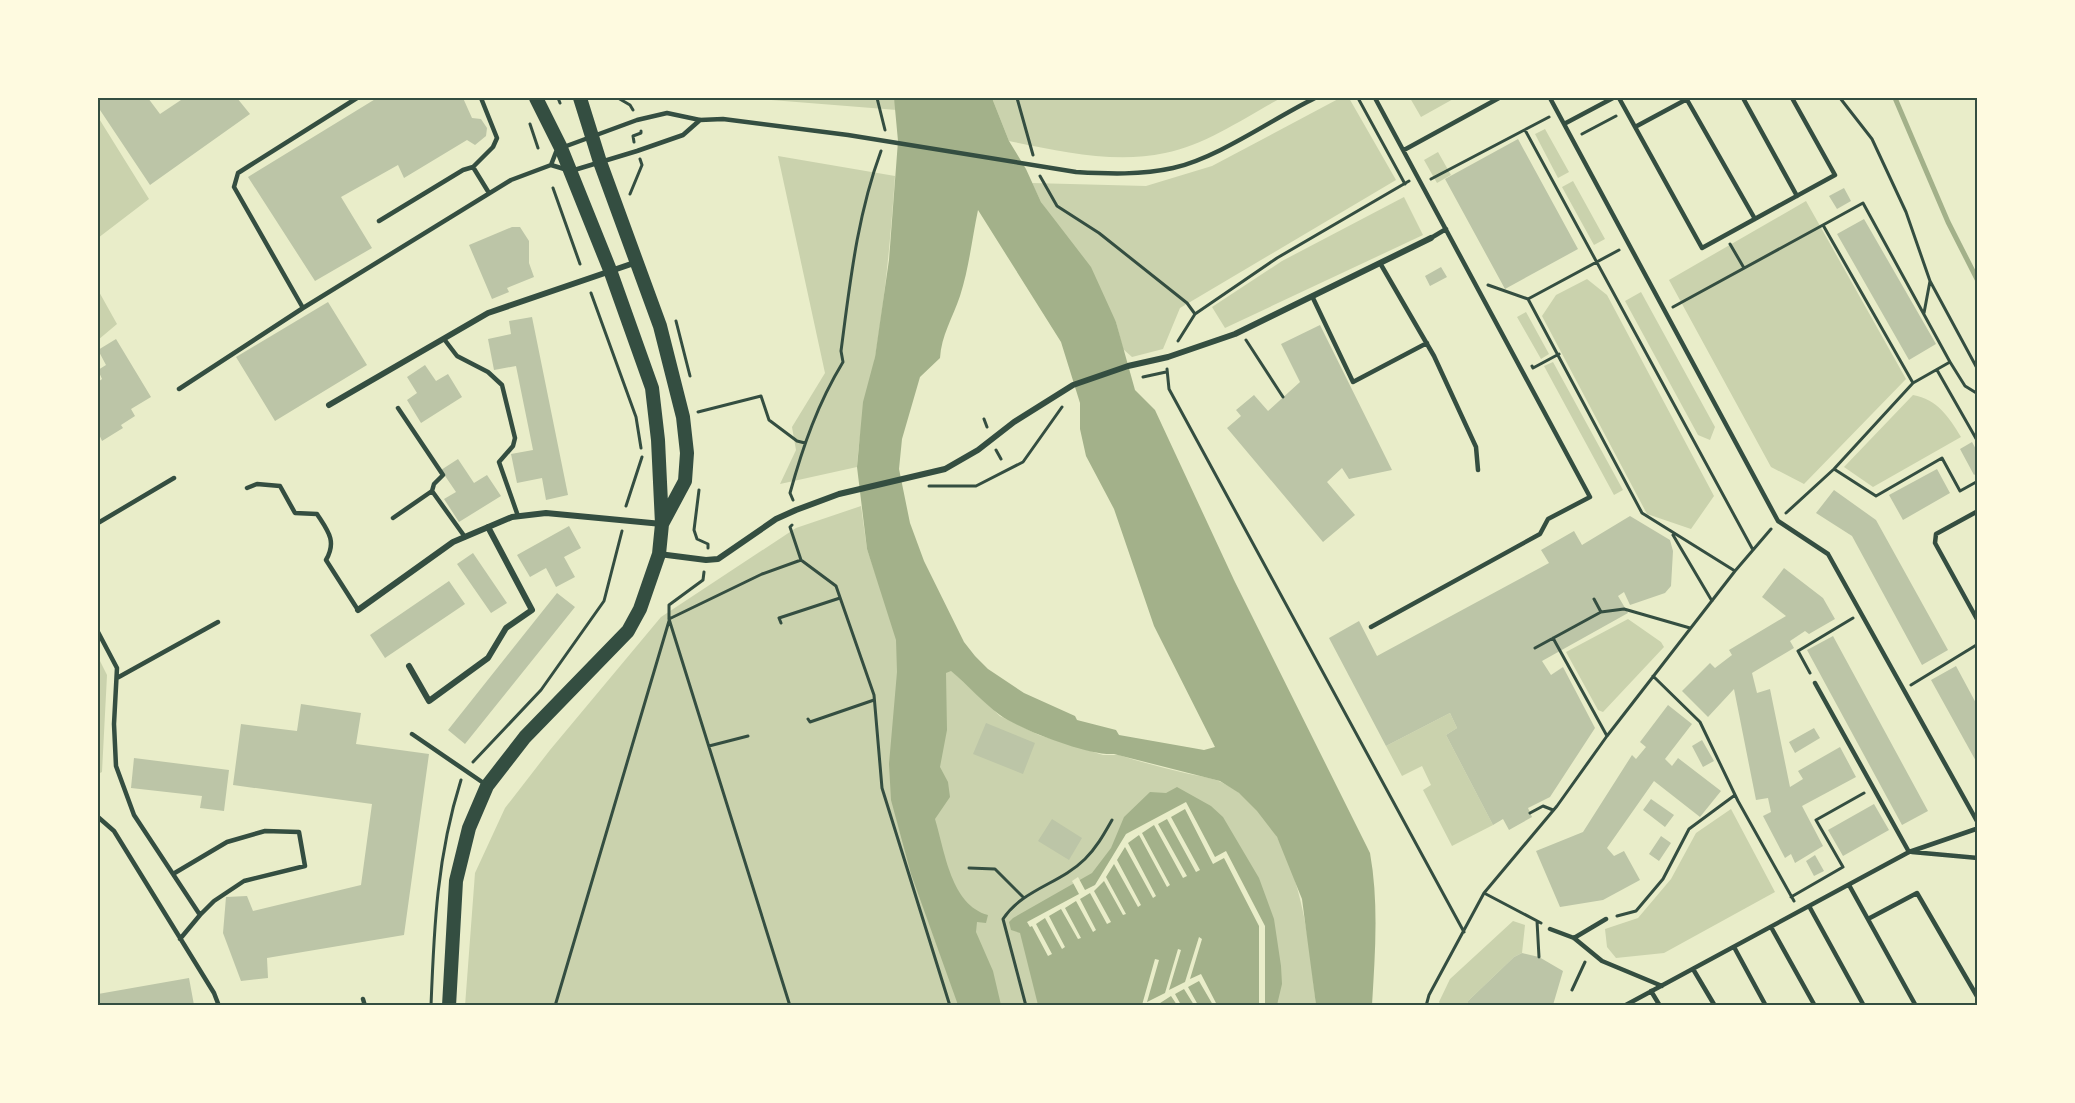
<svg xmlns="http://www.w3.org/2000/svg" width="2075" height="1103" viewBox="0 0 2075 1103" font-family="Manrope,sans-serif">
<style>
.green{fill:#cad2ad}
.water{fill:#a3b18a;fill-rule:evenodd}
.pier{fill:#e9edc9}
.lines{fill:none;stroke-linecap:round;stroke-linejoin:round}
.stream{stroke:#a3b18a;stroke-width:5}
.building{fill:#bcc5a7}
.path{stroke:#344e41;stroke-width:3}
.service{stroke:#344e41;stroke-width:4.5}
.minor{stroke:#344e41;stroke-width:6}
.primary{stroke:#344e41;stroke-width:14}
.neatline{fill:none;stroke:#344e41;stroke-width:2}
</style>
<rect width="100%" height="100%" fill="#e9edc9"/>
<path class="green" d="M748,98H894L897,110Z
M992,98H1281C1245,117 1206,145 1165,153C1113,164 1060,151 1009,141Z
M1340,98H1349L1396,180L1180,308L1163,349L1132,357L1123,349L1116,322L1064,235L1041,202L1032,183L1146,186L1212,166Z
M1410,98H1455L1421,117Z
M98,117L149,199L98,238Z
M1545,129L1569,172L1558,178L1535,134Z
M1438,152L1451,175L1437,183L1424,160Z
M778,156L895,176C891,233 886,289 877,345C871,386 859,426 857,467L780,484L796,450L792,427L825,373Z
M1573,181L1605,239L1594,245L1562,187Z
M1404,197L1423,235L1225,328L1212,307L1282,261Z
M1806,201L1906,379L1804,484L1771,467L1669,280Z
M1587,279L1607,295L1714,496L1691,529L1647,514L1542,316L1556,295Z
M98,290L117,324L98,340V289Z
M1641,292L1715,427L1710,440L1698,435L1625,301Z
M1526,312L1549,354L1541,359L1517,317Z
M1553,362L1623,490L1614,495L1544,366Z
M1913,395C1937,399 1949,417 1961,437L1873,487L1844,467Z
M861,506L867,549L889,613L1000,716L1039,735L1103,755H1119C1141,762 1163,768 1185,773C1197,776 1210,777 1221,782C1299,819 1308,931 1316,1005L465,1006L475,873L505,808L550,750L661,617L796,528Z
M1628,619L1661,642L1664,647L1603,712L1598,710L1566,652Z
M98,657L107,675L102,772L98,774Z
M1450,713L1457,728L1446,735L1493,825L1452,846L1423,790L1431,785L1422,766L1402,776L1386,746Z
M1731,809L1775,892L1664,953L1616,958L1607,947L1605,929L1638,918L1671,879L1696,833Z
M1513,921L1525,925L1522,953L1514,957L1468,1001V1005H1441L1439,1002L1450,979Z"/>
<path class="water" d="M894,98H992L1009,141L1026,169L1041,202L1091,267L1116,322L1135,390L1155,410L1234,580L1370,853C1379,903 1375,955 1372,1005H1316L1302,899L1277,837L1257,811L1239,793L1220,781L1114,754C1089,756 1021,730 1000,715C982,702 968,685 951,671L946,673L947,730L940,767L948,782L950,797L935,819C945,852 951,905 988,915L986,923L977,922L976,932L993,971L1001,1005H958L911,874L891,800L889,764L897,672L896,640L867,549L857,467L863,402L875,357L889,260L898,141ZM978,210L1061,342L1080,403V429L1086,456L1114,509L1154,626L1215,747L1204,750L1119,735L1116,730L1077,720L1075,716L1024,693L988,669L975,656L964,642L924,561L910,523L899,469L902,439L920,377L940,358C941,336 953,317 960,296C969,268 972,239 978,210Z
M1177,787L1211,806L1223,817L1259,878L1274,919L1281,966L1282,984L1277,1005H1038L1020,933L1011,930L1009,922L1013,918L1092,873L1111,848L1124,817L1150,792L1166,793Z"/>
<path class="pier" d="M1186,802L1215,857L1226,851L1265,926V1005H1259V926L1224,858L1213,864L1185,809L1171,817L1200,870L1196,872L1167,819L1158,824L1187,876L1183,878L1154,825L1142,833L1170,885L1167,887L1139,835L1128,843L1156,896L1153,898L1125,847L1117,860L1141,905L1138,907L1114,864L1106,877L1126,914L1123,915L1104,881L1094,891L1111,922L1107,924L1090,893L1080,899L1096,930L1093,932L1076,901L1065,908L1081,938L1078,939L1061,909L1049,916L1065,947L1062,949L1045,918L1036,924L1052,954L1048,956L1032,926L1030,927L1027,922L1079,894L1072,881L1078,877L1085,890L1095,885L1126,834Z
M1199,937L1202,939L1190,979L1201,974L1217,1005H1213L1199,981L1188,987L1198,1005H1194L1184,989L1175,994L1181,1005H1177L1171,996L1157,1005H1142L1155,959L1159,960L1147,1002L1165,993L1178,949L1181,950L1169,990L1185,982Z"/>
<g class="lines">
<path class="stream" d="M1895,98L1948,222L1978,281"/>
</g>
<path class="building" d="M98,98H148L160,114L184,98H237L250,114L150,185L98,107Z
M377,98H463L472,118L481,119L487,128L486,136L475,145L467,140L404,178L398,165L341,197L372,248L315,281L248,177Z
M1518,139L1578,249L1505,289L1445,179Z
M1844,188L1851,201L1837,209L1829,196Z
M1864,219L1936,344L1909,360L1837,234Z
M512,227H520L529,241V263L534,277L507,288L509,292L492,299L469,245Z
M1441,267L1447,277L1430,286L1425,276Z
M328,302L367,365L275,421L236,357Z
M532,317L568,495L546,500L542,478L517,483L511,454L533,450L516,366L494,370L488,339L511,334L509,321Z
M1320,325L1392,470L1349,479L1342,468L1327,482L1355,515L1323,542L1227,428L1241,416L1236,410L1254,395L1268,411L1300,382L1281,344Z
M116,339L151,397L131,409L135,416L121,425L123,428L102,441L98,432V382L102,379L98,370L106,365L98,350Z
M425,365L436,381L448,374L462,397L421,423L407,400L417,393L407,377Z
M1972,442L1977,451V473L1974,475L1960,449Z
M458,459L474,483L487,475L501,496L459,522L444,499L456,492L441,470Z
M1937,469L1950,493L1903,520L1889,495Z
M1834,490L1876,520L1948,650L1922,665L1852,536L1816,513Z
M1630,516L1670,540L1673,551L1671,586L1665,593L1630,605L1624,592L1618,596L1628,613L1542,661L1551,675L1563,667L1595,728L1550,797L1528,808L1532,817L1509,830L1503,819L1493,825L1446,735L1457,728L1450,713L1386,746L1329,638L1359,621L1377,656L1549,563L1541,550L1574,531L1582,545Z
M569,526L581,548L564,557L575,577L556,587L546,568L530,577L517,555Z
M473,553L507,603L491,613L457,564Z
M1784,568L1823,598L1835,619L1809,634L1805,631L1790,641L1794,648L1752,673L1757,693L1770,689L1790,787L1803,779L1798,771L1840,747L1856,777L1802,806L1823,846L1795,863L1791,854L1785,858L1763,816L1771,812L1768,798L1756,800L1734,689L1708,717L1682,691L1710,663L1715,668L1732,655L1729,650L1786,616L1762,597Z
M449,581L465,604L385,658L370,635Z
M557,593L575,607L465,744L448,730Z
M1833,636L1928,811L1902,825L1807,650Z
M1956,666L1977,705V763L1931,680Z
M301,704L361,713L356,744L429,754L404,935L267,958L268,978L241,981L223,933L226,897L247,896L253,911L361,885L372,804L233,785L241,724L297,731Z
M1668,705L1692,724L1665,759L1672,766L1678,758L1721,791L1700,817L1654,781L1607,848L1614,856L1624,851L1640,880L1603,900L1560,907L1536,851L1583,832L1632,755L1636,759L1646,747L1640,742Z
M986,723L1035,743L1023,774L973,754Z
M1814,728L1820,738L1795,753L1789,742Z
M1702,740L1714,761L1703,767L1692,746Z
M134,758L229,770L224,811L200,808L202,796L131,788Z
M1651,799L1674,815L1665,827L1643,810Z
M1874,804L1889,830L1843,856L1828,830Z
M1052,819L1082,838L1069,860L1038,841Z
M1661,836L1671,843L1659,861L1649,854Z
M1815,855L1824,871L1814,876L1806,861Z
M1522,953L1539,957L1563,971L1553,1005H1468V1001L1514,957Z
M189,978L194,1005H98V994Z"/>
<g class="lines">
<path class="path" d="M558,98L560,103
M618,98L630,105L633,110
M877,98L885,130
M1017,98L1033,155
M1358,98L1405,184
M1840,98L1872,139L1906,212L1930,281L1924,313
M530,124L538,148
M1525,130L1753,550
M1582,134L1616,116
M634,142L633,136L641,133V131
M1040,176L1057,206L1099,233L1187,303L1195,314
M1431,179L1549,117
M553,188L580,264
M630,194L642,165L640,159
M1730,244L1744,268
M1930,281L1978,370
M1488,285L1528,299L1642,513L1735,571
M591,293L636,417L641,448
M1528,299L1619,250
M1673,307L1823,225L1913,383
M676,321L690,376
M1246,340L1283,397
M1178,341L1195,314L1277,258L1409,181
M1950,362L1965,386L1978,394
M1532,366L1533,368L1559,354
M1167,369L1169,389L1464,932
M1937,370L1978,442
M1143,377L1166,372
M698,412L761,396L769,420L797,441L805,443
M984,419L987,427
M996,450L1001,459
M1834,469L1876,496L1942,458L1960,491L1978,481
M929,486H976L1023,462L1062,407
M699,490L694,530L697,539L708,544V548
M793,500L790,493C803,446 818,403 843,362L841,351C850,283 857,216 881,151
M626,506L642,457
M1786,513L1834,469L1913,383L1950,362L1863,203L1823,225
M792,525L790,527L801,560L836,586L874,695L882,788L950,1006
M1673,535L1712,601
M704,572L703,580L669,605V619L790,1006
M1594,599L1601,612
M669,619L762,574L801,560
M781,623L779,618L840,598
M1553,638L1607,736
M1535,648L1601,612L1624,609L1690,628
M1810,673L1798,651L1853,618
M1653,676L1700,722L1738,801L1794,901
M1911,685L1978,644
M808,719L810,722L874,700
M709,746L748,736
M473,762L541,690L604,601L622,531
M1530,813L1543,806L1553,810
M969,868L995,869L1023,897
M1484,893L1541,923
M1791,897L1843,867L1816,820L1864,793
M1617,916L1636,911L1663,879L1689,829L1735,795
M1537,921L1539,957
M1572,990L1585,962
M431,1006C434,927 437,856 461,780
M555,1006L669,621
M1026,1006L1003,919C1023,889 1060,884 1085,859C1097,847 1104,834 1112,820
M1426,1006L1429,995L1484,893L1557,806L1607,736L1735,571L1771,529"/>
<path class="service" d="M1550,98L1778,521L1828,554L1978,823
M1619,98L1702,248L1835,175L1792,98
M1686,98L1755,219
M1743,98L1797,196
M1564,124L1613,98
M1635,127L1689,98
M1404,150L1499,98
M551,165L571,171L637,151L683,135L700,120
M473,167L493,147L497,138L481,98
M379,221L463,170L473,167L489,193
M1431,238L1446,229
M1380,263L1434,356L1476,447L1478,470
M1312,296L1353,382L1427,343
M303,308L511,180L551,165L556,152L561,148L637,120L667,113L700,120L723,119L848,135L1076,172C1109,174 1141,175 1173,168C1218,158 1272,119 1315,98
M444,339L457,356L488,372L502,385L515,438L513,446L499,462L518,516
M179,389L303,308L234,187L238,173L249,166L357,98
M398,408L443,475L434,484L432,491L465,537
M247,488L257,484L280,486L295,513L317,514C328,531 337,541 326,560L358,610
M1978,511L1936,534L1935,543L1978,621
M393,518L432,491
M98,523L174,478
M1371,627L1540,534L1548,519L1590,497L1375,98
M98,632L117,668L114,724L116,766L134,815L200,915L180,939
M117,678L218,622
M1815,683L1909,852
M412,734L485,784
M98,817L114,831L214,993L219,1006
M1912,852L1978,858
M173,874L227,842L265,831L299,832L305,866L244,881L214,901L200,915
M1849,885L1916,1006
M1809,906L1864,1006
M1868,919L1917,893L1978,998
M1771,927L1815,1006
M1550,929L1574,938L1602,961L1662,986
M1574,938L1606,919
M1734,947L1766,1006
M1693,969L1715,1006
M1651,991L1660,1006
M363,999L365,1006
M1624,1006L1909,852L1976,829"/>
<path class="minor" d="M329,405L488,313L637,262
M659,554L706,560L718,559L776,519L796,510L839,494L945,469L978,450L1014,422L1073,385L1128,366L1168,357L1235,334L1431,238
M358,610L453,542L512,517L546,513L662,524
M409,666L429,701L488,658L506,628L532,610L488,527"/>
<path class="primary" d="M580,98L600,162L660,326L683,417L687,453L685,481L662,524
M449,1006L456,881L469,828L487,786L525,737L628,631L640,609L659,554L662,524L658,440L652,388L610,270L561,148L536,98"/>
</g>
<rect width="2075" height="1103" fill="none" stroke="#fefae0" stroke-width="198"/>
<rect x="99" y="99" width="1877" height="905" class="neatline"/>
</svg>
